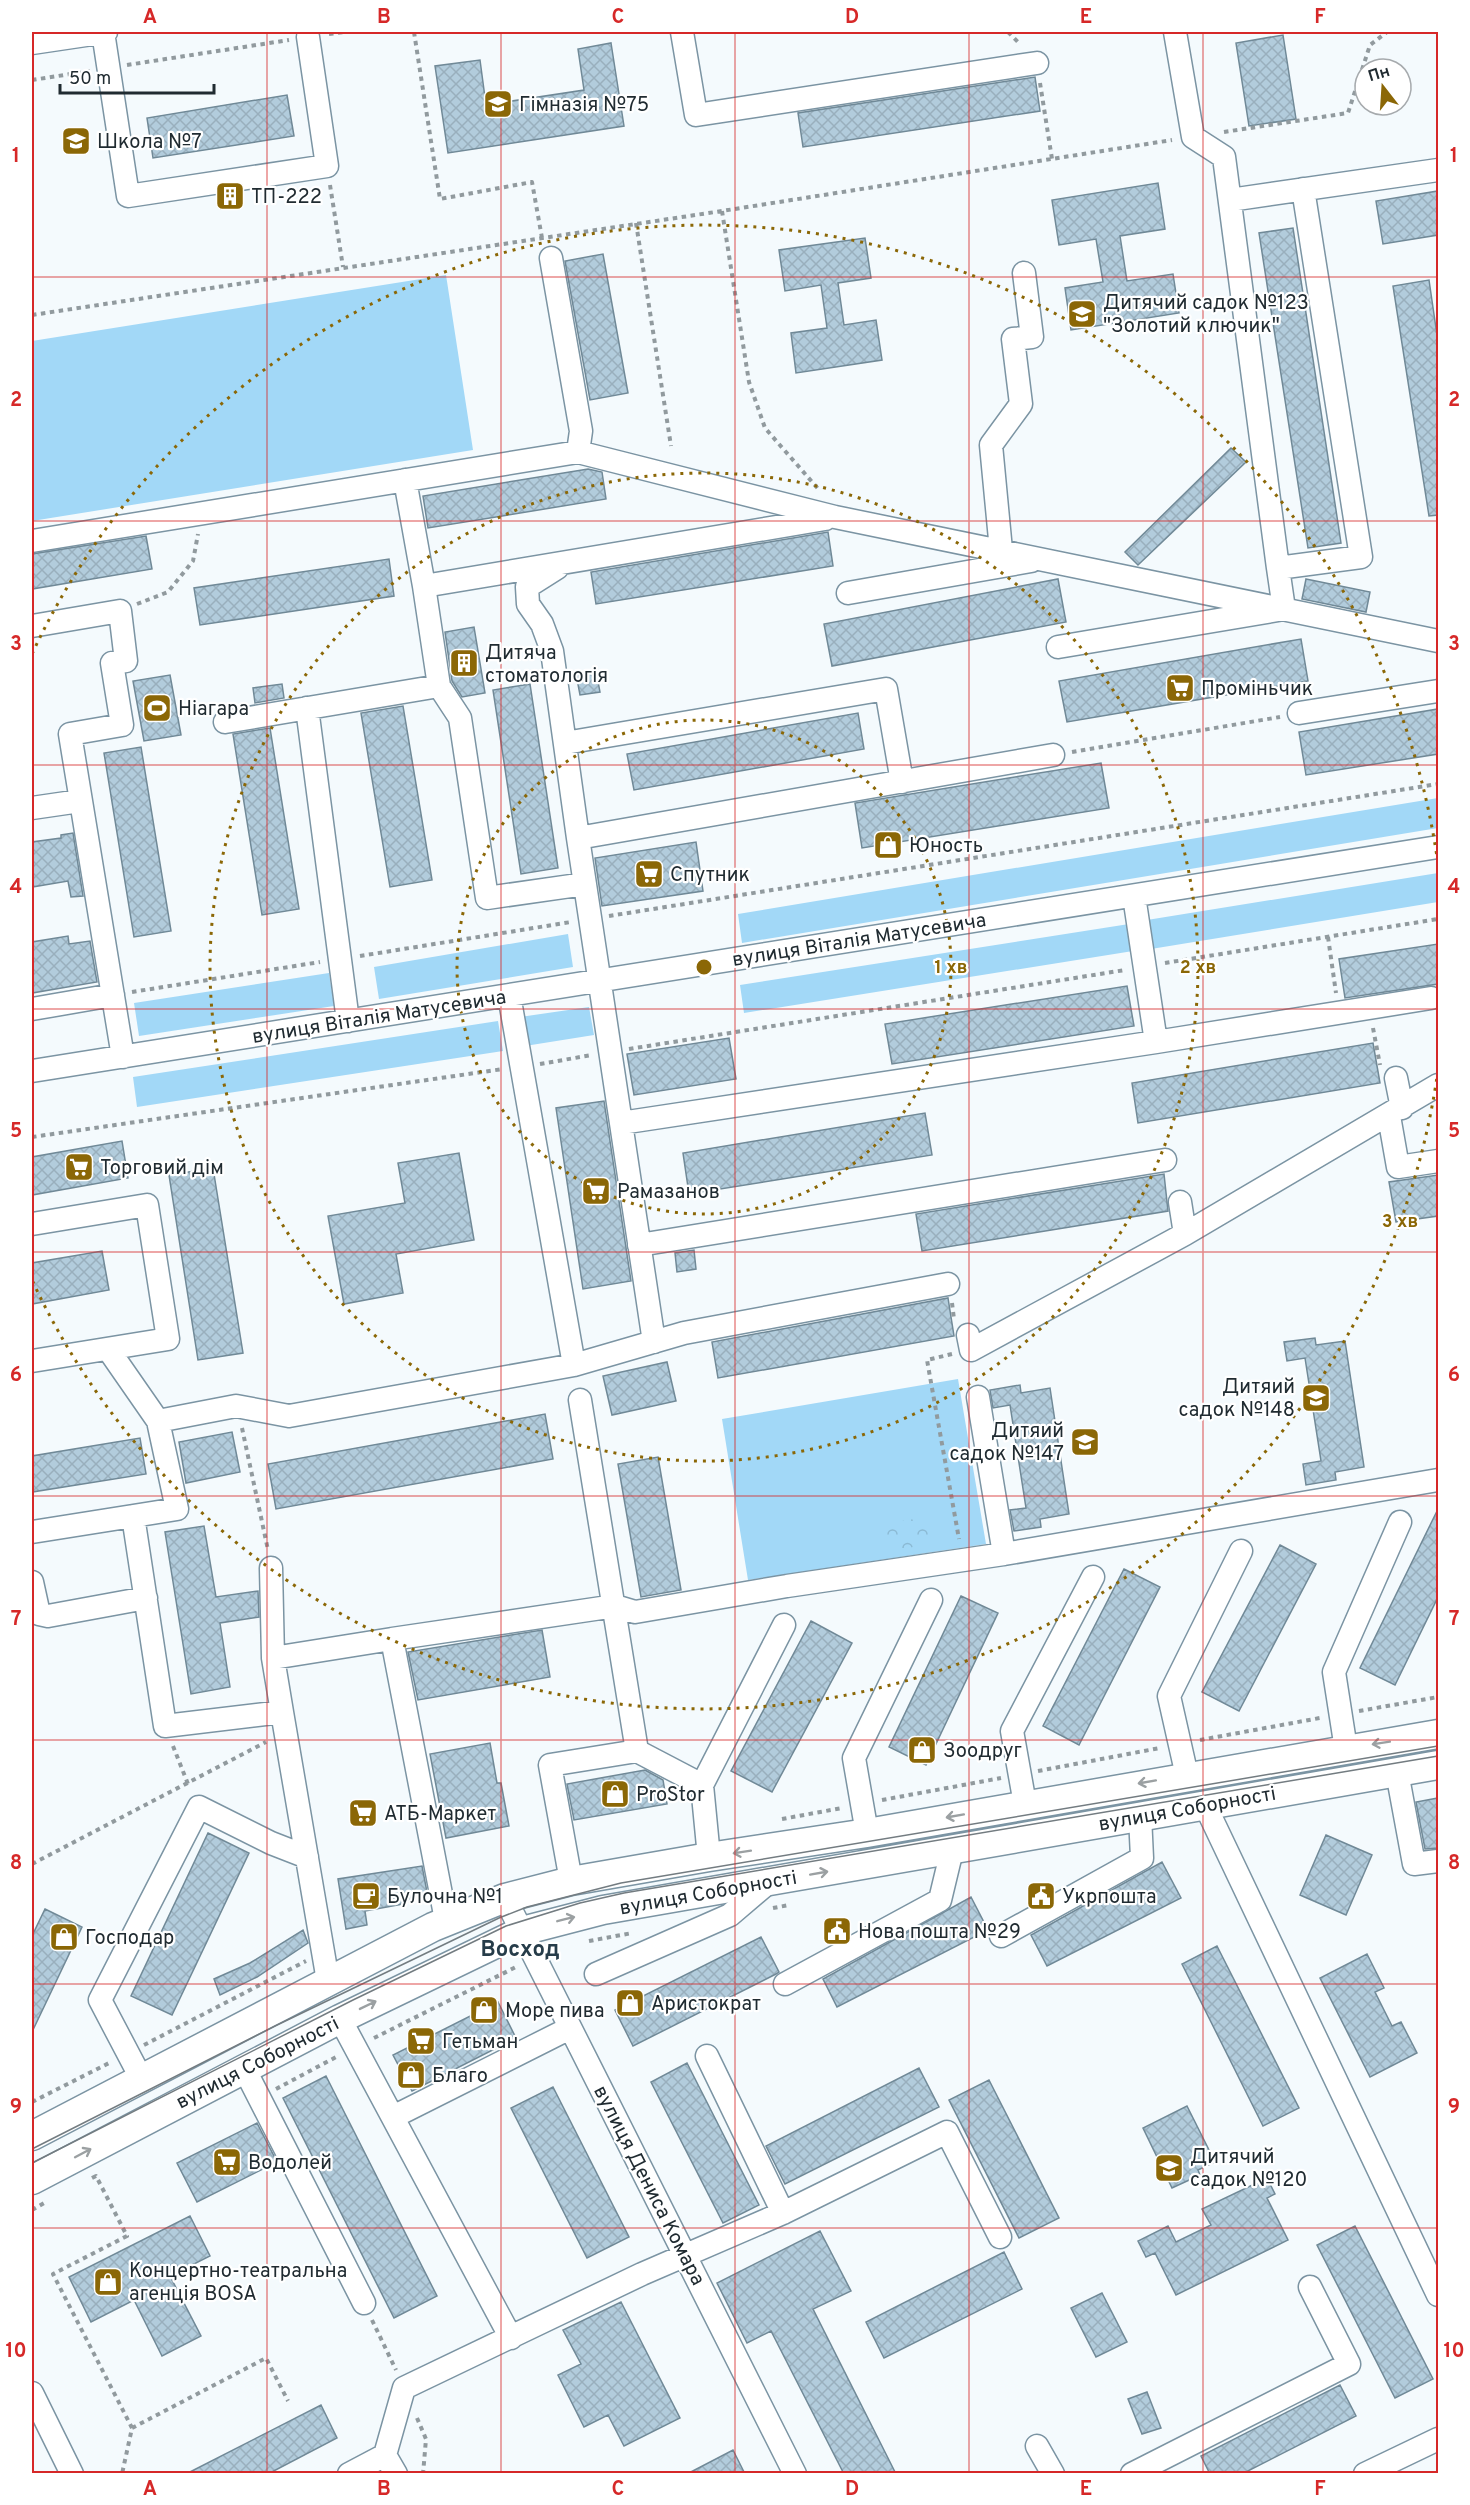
<svg xmlns="http://www.w3.org/2000/svg" width="1470" height="2505" viewBox="0 0 1470 2505" font-family="Overpass,sans-serif">
<style>
.grass{fill:#a2d8f7}
.park{fill:url(#park-crowns)}
.building{fill:url(#building-cross-hatch);stroke:#708997;stroke-width:1.5}
.lines{fill:none;stroke-linecap:round;stroke-linejoin:round}
.minor-casing{stroke:#7b94a3;stroke-width:25}
.major-casing{stroke:#7b94a3;stroke-width:31}
.path{stroke:#919a9e;stroke-width:4;stroke-dasharray:4.5 4.5;stroke-linecap:butt}
.minor{stroke:#fff;stroke-width:22}
.major{stroke:#fff;stroke-width:28}
.tram{stroke:#737c81;stroke-width:1.5}
.oneway{stroke:#9ba0a2}
.grid{fill:none;stroke:#d62828;stroke-width:1.5;stroke-opacity:0.55}
.ring{fill:none;stroke:#8b6706;stroke-width:3;stroke-dasharray:3 6}
.labels{text-anchor:middle;stroke-width:4.5;stroke-linejoin:round;paint-order:stroke}
.poi-label{font-size:20px;fill:#202b31;stroke:#fff;text-anchor:start}
.street-label{font-size:20px;fill:#202b31;stroke:#fff}
.quarter-label{font-size:22px;font-weight:bold;fill:#263c49;stroke:#fff}
.centre{fill:#8b6706;stroke:#fff;stroke-width:3}
.ring-label{font-size:18px;text-anchor:middle;font-weight:bold;fill:#8b6706;stroke:#fff;stroke-width:4.5;stroke-linejoin:round;paint-order:stroke}
.neatline{fill:none;stroke:#d62828;stroke-width:2}
.grid-label{font-size:20px;text-anchor:middle;font-weight:bold;fill:#d62828}
</style>
<defs>
<pattern id="park-crowns" width="20" height="18" patternUnits="userSpaceOnUse" patternTransform="scale(1.5)"><rect width="20" height="18" fill="#a2d8f7"/><path d="M2 6a3 3 0 1 1 6 0M12 15a3 3 0 1 1 6 0" fill="none" stroke="#8bbad4"/></pattern>
<pattern id="building-cross-hatch" width="8" height="8" patternUnits="userSpaceOnUse" patternTransform="scale(1.5)"><rect width="8" height="8" fill="#b2ccdc"/><path d="M0 0l8 8M0 8l8-8" fill="none" stroke="#99afbd"/></pattern>
</defs>
<rect width="100%" height="100%" fill="#f4fafd"/>
<path class="grass" d="M446,275L473,450L32,521V341Z
M1438,798V828L742,943L738,914Z
M1438,873V902L1151,949L1147,920Z
M1129,924L1133,951L744,1013L740,985Z
M568,934L573,967L379,999L374,967Z
M329,973L334,1006L139,1036L134,1003Z
M589,1007L594,1035L525,1046L520,1017Z
M498,1021L503,1051L137,1107L133,1077Z
M958,1379L986,1544L748,1580L722,1419Z"/>
<path class="park" d="M927,1517L932,1544L888,1551L883,1524Z"/>
<path class="building" d="M1283,35L1296,119L1249,126L1236,43Z
M611,43L624,126L448,153L435,66L480,60L486,105L584,90L578,49Z
M1035,77L1040,111L803,147L798,113Z
M287,95L294,136L153,158L147,118Z
M1158,183L1165,229L1120,236L1127,281L1173,274L1179,313L1071,330L1065,288L1103,282L1096,239L1059,245L1052,200Z
M1438,191V235L1383,244L1376,201Z
M240,193L242,205L221,209L219,196Z
M1293,228L1341,543L1308,548L1259,233Z
M865,238L871,278L838,283L844,325L876,320L882,360L796,373L791,333L827,328L821,285L785,291L779,250Z
M603,254L628,393L590,400L565,261Z
M1429,280L1438,342V515L1429,516L1393,286Z
M1231,448L1246,462L1138,565L1125,552Z
M588,469L602,472L606,499L428,528L423,496Z
M828,532L833,566L596,604L591,572Z
M146,536L152,569L32,589V554Z
M389,559L394,596L200,625L194,588Z
M1058,579L1066,622L832,666L824,624Z
M1306,579L1370,592L1366,612L1302,599Z
M474,627L485,693L462,697L452,681L445,632Z
M1301,639L1308,681L1067,722L1059,681Z
M596,671L600,692L580,695L576,674Z
M170,675L181,735L144,741L133,681Z
M282,684L284,698L255,703L253,688Z
M530,684L558,868L521,874L493,690Z
M403,706L432,880L390,887L361,713Z
M1438,709V754L1306,775L1299,732Z
M858,713L864,749L634,790L627,754Z
M270,728L299,909L262,915L233,734Z
M141,747L171,931L134,937L104,753Z
M1101,763L1109,808L862,848L855,803Z
M73,833L83,896L71,897L68,881L32,887V842L61,838V835Z
M696,842L703,891L602,906L595,858Z
M68,936L69,944L90,941L97,982L32,993V942Z
M1438,944V984L1345,998L1339,959Z
M1127,986L1134,1026L892,1064L885,1024Z
M729,1038L736,1079L634,1095L627,1054Z
M1373,1043L1380,1083L1138,1123L1132,1083Z
M604,1101L631,1281L583,1289L556,1108Z
M925,1113L932,1155L689,1194L683,1153Z
M122,1141L128,1178L32,1195V1157Z
M459,1153L474,1240L396,1254L403,1293L344,1304L328,1216L405,1203L398,1163Z
M213,1168L243,1353L198,1360L169,1175Z
M1164,1174L1168,1211L922,1251L916,1214Z
M1438,1175V1216L1396,1222L1389,1182Z
M694,1250L696,1269L677,1272L675,1253Z
M102,1251L109,1290L32,1304V1263Z
M948,1298L954,1336L718,1378L712,1342Z
M1315,1338L1316,1345L1345,1341L1364,1467L1335,1472L1336,1480L1306,1485L1303,1464L1321,1461L1305,1358L1287,1361L1284,1342Z
M667,1362L676,1401L612,1415L603,1376Z
M1020,1385L1021,1393L1050,1388L1069,1514L1040,1519L1041,1527L1014,1531L1010,1510L1026,1508L1010,1405L993,1408L990,1390Z
M545,1414L553,1459L276,1509L268,1464Z
M232,1432L240,1472L186,1483L179,1442Z
M140,1438L146,1474L32,1492V1456Z
M658,1457L681,1590L641,1597L618,1464Z
M1438,1509V1597L1395,1685L1360,1668Z
M204,1526L216,1597L258,1591L259,1617L220,1623L230,1687L191,1694L165,1532Z
M1280,1545L1316,1564L1239,1711L1202,1692Z
M1124,1569L1160,1587L1079,1745L1043,1726Z
M961,1596L998,1613L926,1765L889,1747Z
M811,1621L852,1643L772,1792L731,1771Z
M542,1630L550,1677L418,1700L408,1652Z
M490,1743L497,1783H501L509,1826L446,1838L430,1754Z
M645,1770L663,1780L667,1804L574,1820L567,1784Z
M1438,1798V1848L1425,1849L1416,1802Z
M208,1833L249,1853L172,2015L131,1996Z
M1326,1835L1372,1855L1346,1915L1300,1895Z
M1162,1862L1181,1898L1047,1966L1031,1935Z
M422,1866L427,1892L403,1904L365,1911L367,1925L346,1929L338,1879Z
M971,1897L988,1930L837,2007L823,1979Z
M45,1909L82,1927L32,2032V1936Z
M303,1930L308,1943L257,1977L220,1995L214,1979L250,1963Z
M761,1937L779,1972L776,1974L633,2046L615,2010Z
M1217,1946L1299,2108L1263,2126L1182,1964Z
M1367,1954L1384,1988L1375,1992L1392,2026L1401,2022L1417,2053L1370,2077L1320,1978Z
M498,2002L516,2038L412,2091L393,2055Z
M687,2063L759,2205L723,2223L651,2082Z
M919,2068L939,2107L785,2184L766,2146Z
M326,2076L437,2296L394,2318L283,2098Z
M989,2080L1059,2218L1019,2238L949,2100Z
M553,2087L629,2237L587,2258L511,2108Z
M1187,2106L1215,2162L1198,2170L1200,2175L1172,2188L1143,2128Z
M257,2123L277,2162L197,2202L177,2163Z
M1267,2178L1275,2194L1267,2198L1288,2240L1176,2295L1155,2253L1146,2257L1138,2241L1168,2226L1176,2242L1211,2225L1202,2209Z
M190,2216L210,2256L170,2276L201,2336L162,2356L134,2300L91,2322L69,2277Z
M1355,2226L1433,2379L1395,2398L1317,2245Z
M820,2231L851,2291L813,2309L896,2474H844L771,2331L747,2343L717,2283Z
M1004,2252L1022,2289L884,2358L866,2322Z
M1102,2293L1127,2342L1096,2357L1071,2308Z
M621,2302L680,2418L624,2446L608,2415L584,2427L558,2375L581,2364L563,2330Z
M1340,2385L1356,2416L1242,2474H1210L1201,2456Z
M1147,2392L1161,2428L1142,2434L1128,2399Z
M321,2405L337,2438L268,2474H186Z
M733,2450L745,2474H687Z"/>
<g class="lines">
<g class="minor-casing">
<path id="minor" d="M103,32L128,196L327,166L308,37
M682,32L696,115L1037,63
M1175,32L1193,137L1224,157L1278,568L1361,557L1303,189
M32,43L106,32
M1230,200L1438,170
M551,258L581,431L578,452
M405,480L424,586L825,519
M32,541L578,452L835,517L1438,641
M1001,550L991,445L1021,404L1013,339L1032,337L1024,273
M557,568L527,587L528,604L542,624L552,651L578,838
M424,586L439,686L460,718L487,898L585,884
M848,593L1031,561
M32,626L120,611L126,661L112,663L122,725L70,734L123,1057
M1058,647L1284,609L1278,568
M307,708L348,1021
M1299,713L1438,691
M225,722L439,686
M565,743L886,689L902,782
M32,808L80,801
M1134,896L1156,1042
M509,995L574,1365L684,1333L948,1284
M32,1009L113,995
M32,1071L1438,847
M1396,1078L1402,1108
M1389,1116L1398,1167L1438,1161
M621,1123L1156,1042L1431,998
M1180,1202L1185,1234L1438,1085
M32,1224L147,1205L168,1339L32,1361
M639,1245L1165,1160
M968,1335L971,1350L1185,1234
M654,1342L578,838L1053,755
M108,1349L158,1421L236,1406L289,1416L574,1365
M978,1397L1004,1554L1438,1480
M580,1400L637,1751L702,1785L709,1857
M133,1516L177,1509L158,1421
M32,1532L133,1516L165,1726L282,1712L328,1981
M271,1568L273,1658L282,1712
M32,1582L39,1614L48,1616L146,1598
M273,1658L392,1639
M1346,1749L1334,1672L1400,1522
M1397,1772L1414,1864L1438,1861
M1187,1776L1169,1696L1241,1551
M702,1785L784,1625
M1025,1804L1012,1731L1093,1577
M1205,1805L1438,2295
M867,1833L854,1758L931,1600
M571,1881L550,1765L637,1751
M505,1898L795,2474
M446,1920L392,1639L615,1606L635,1612L787,1586L1004,1554
M1001,1936L1142,1858L1140,1816
M596,1974L730,1915L770,1881
M785,1984L940,1900L952,1850
M340,2019L511,2338
M707,2056L783,2213
M244,2068L364,2303
M141,2078L100,2000L199,1807L271,1843L307,1857
M393,2117L570,2028
M32,2393L72,2474
M1037,2446L1053,2474
M385,2455L404,2388L642,2274L783,2213L947,2132L1000,2237
M349,2474L385,2455L396,2474
M1132,2474L1349,2364L1310,2287
M1365,2474L1438,2439"/>
</g>
<g class="major-casing">
<path id="major" d="M32,2136L433,1927L505,1898L571,1881L709,1857L867,1833L1438,1734
M32,2180L340,2019L522,1931L603,1910L1438,1765"/>
</g>
<path class="path" d="M414,32L440,199L532,182L542,238
M1008,32L1020,44
M329,34L345,32
M127,65L289,40
M32,80L90,71
M1040,83L1052,159
M1224,132L1348,113L1370,45L1387,32
M330,185L343,267
M722,211L749,382L765,428L820,491
M636,223L671,446
M32,315L722,211L1172,140
M137,604L168,592L193,561L198,534
M1072,752L1280,717
M609,916L1438,784
M1328,937L1336,993
M360,956L571,922
M1165,963L1438,919
M132,992L320,962
M1373,1028L1380,1065
M629,1049L1125,970
M540,1064L592,1055
M32,1137L503,1069
M952,1303L954,1319
M952,1354L927,1360L959,1539
M242,1428L268,1550
M1359,1711L1438,1697
M1200,1740L1320,1718
M173,1746L188,1784
M1038,1771L1160,1748
M882,1800L1001,1778
M782,1819L842,1808
M32,1864L266,1742
M773,1908L789,1905
M589,1941L632,1933
M374,2038L518,1966
M144,2045L306,1961
M276,2089L338,2056
M32,2102L111,2062
M92,2178L96,2176L127,2236L53,2274L132,2428L122,2474
M32,2210L46,2202
M372,2320L396,2370
M417,2418L426,2439L423,2474
M132,2428L266,2358L288,2401"/>
<use href="#minor" class="minor"/>
<use href="#major" class="major"/>
<path class="tram" d="M32,2149L275,2026L499,1918L527,1907L621,1883L1438,1746
M32,2163L353,2000L506,1926L580,1903L624,1893L1438,1756"/>
</g>
<defs><path id="oneway-shaft" d="M-6 0H5M1.5-3L5.5 0L1.5 3" fill="none" stroke-width="1.6" stroke-linecap="round" stroke-linejoin="round" transform="scale(1.5)"/></defs>
<g class="oneway">
<use href="#oneway-shaft" transform="translate(1381 1743) rotate(171)"/>
<use href="#oneway-shaft" transform="translate(1147 1782) rotate(170)"/>
<use href="#oneway-shaft" transform="translate(955 1816) rotate(170)"/>
<use href="#oneway-shaft" transform="translate(742 1852) rotate(171)"/>
<use href="#oneway-shaft" transform="translate(819 1873) rotate(-10)"/>
<use href="#oneway-shaft" transform="translate(566 1919) rotate(-14)"/>
<use href="#oneway-shaft" transform="translate(368 2005) rotate(-26)"/>
<use href="#oneway-shaft" transform="translate(83 2153) rotate(-28)"/>
</g>
<path class="grid" d="M267,32V2474M501,32V2474M735,32V2474M969,32V2474M1203,32V2474M32,277H1438M32,521H1438M32,765H1438M32,1009H1438M32,1252H1438M32,1496H1438M32,1740H1438M32,1984H1438M32,2228H1438"/>
<g class="ring">
<circle cx="704" cy="967" r="247"/>
<circle cx="704" cy="967" r="494"/>
<path d="M1438 1070A741 741 0 0 1 32 1280M32 654A741 741 0 0 1 1438 864"/>
</g>
<defs>
<g id="school-square" transform="scale(1.5)"><rect x="-9" y="-9" width="18" height="18" rx="4" fill="#8b6706" stroke="#fff"/><path d="M0-5L7-2L0 1L-7-2ZM-4 1L0 2.5L4 1V4Q0 6-4 4Z" fill="#fff"/></g>
<g id="building-square" transform="scale(1.5)"><rect x="-9" y="-9" width="18" height="18" rx="4" fill="#8b6706" stroke="#fff"/><path d="M-4-6H4V6H1V3H-1V6H-4ZM-2.5-4.3h1.7v1.8h-1.7ZM.8-4.3h1.7v1.8H.8ZM-2.5-1h1.7V.8h-1.7ZM.8-1h1.7V.8H.8Z" fill="#fff"/></g>
<g id="supermarket-square" transform="scale(1.5)"><rect x="-9" y="-9" width="18" height="18" rx="4" fill="#8b6706" stroke="#fff"/><path d="M-6-5.5h2.5l.6 2H6L4.5 2H-2.5L-4.4-4H-6ZM-1.5 3.2a1.3 1.3 0 1 0 .1 0ZM3 3.2a1.3 1.3 0 1 0 .1 0Z" fill="#fff"/></g>
<g id="stadium-square" transform="scale(1.5)"><rect x="-9" y="-9" width="18" height="18" rx="4" fill="#8b6706" stroke="#fff"/><path d="M0-5a6.5 5 0 1 0 0 10a6.5 5 0 1 0 0-10ZM-3.5-1.8h7v3.6h-7Z" fill="#fff"/></g>
<g id="shop-square" transform="scale(1.5)"><rect x="-9" y="-9" width="18" height="18" rx="4" fill="#8b6706" stroke="#fff"/><path d="M-5-2.5h2.3a2.7 3.5 0 0 1 5.4 0H5L5.5 6h-11ZM-1.5-2.5h3a1.5 2.3 0 0 0-3 0Z" fill="#fff"/></g>
<g id="cafe-square" transform="scale(1.5)"><rect x="-9" y="-9" width="18" height="18" rx="4" fill="#8b6706" stroke="#fff"/><path d="M-5.5-4.5H6V0H3Q3 3.5 0 3.5H-2.5Q-5.5 3.5-5.5 0ZM3-3.2v2h1.7v-2ZM-6 4.5H4V6H-6Z" fill="#fff"/></g>
<g id="civic-square" transform="scale(1.5)"><rect x="-9" y="-9" width="18" height="18" rx="4" fill="#8b6706" stroke="#fff"/><path d="M-.6-6.5H3V-4.5H.6V-3L4-1V1h2V6H-6V1h2V-1L-.6-3ZM-1.2 2.5V6h2.4V2.5Z" fill="#fff"/></g>
</defs>
<g fill-rule="evenodd">
<use href="#school-square" x="498" y="104"/>
<use href="#school-square" x="76" y="141"/>
<use href="#building-square" x="230" y="196"/>
<use href="#school-square" x="1082" y="314"/>
<use href="#building-square" x="464" y="663"/>
<use href="#supermarket-square" x="1180" y="688"/>
<use href="#stadium-square" x="157" y="708"/>
<use href="#shop-square" x="888" y="845"/>
<use href="#supermarket-square" x="649" y="874"/>
<use href="#supermarket-square" x="79" y="1167"/>
<use href="#supermarket-square" x="596" y="1191"/>
<use href="#school-square" x="1316" y="1398"/>
<use href="#school-square" x="1085" y="1442"/>
<use href="#shop-square" x="922" y="1750"/>
<use href="#shop-square" x="615" y="1794"/>
<use href="#supermarket-square" x="363" y="1813"/>
<use href="#cafe-square" x="366" y="1896"/>
<use href="#civic-square" x="1041" y="1896"/>
<use href="#civic-square" x="837" y="1931"/>
<use href="#shop-square" x="64" y="1937"/>
<use href="#shop-square" x="630" y="2003"/>
<use href="#shop-square" x="484" y="2010"/>
<use href="#supermarket-square" x="421" y="2041"/>
<use href="#shop-square" x="411" y="2075"/>
<use href="#supermarket-square" x="227" y="2162"/>
<use href="#school-square" x="1169" y="2168"/>
<use href="#shop-square" x="108" y="2282"/>
</g>
<g class="labels">
<g class="poi-label">
<text x="519" y="111">Гімназія №75</text>
<text x="97" y="148">Школа №7</text>
<text x="251" y="203">ТП-222</text>
<text x="1103" y="309">Дитячий садок №123<tspan x="1103" dy="23">"Золотий ключик"</tspan></text>
<text x="485" y="659">Дитяча<tspan x="485" dy="23">стоматологія</tspan></text>
<text x="1201" y="695">Проміньчик</text>
<text x="178" y="715">Ніагара</text>
<text x="909" y="852">Юность</text>
<text x="670" y="881">Спутник</text>
<text x="100" y="1174">Торговий дім</text>
<text x="617" y="1198">Рамазанов</text>
<text x="1295" y="1393" text-anchor="end">Дитяий<tspan x="1295" dy="23">садок №148</tspan></text>
<text x="1064" y="1437" text-anchor="end">Дитяий<tspan x="1064" dy="23">садок №147</tspan></text>
<text x="943" y="1757">Зоодруг</text>
<text x="636" y="1801">ProStor</text>
<text x="384" y="1820">АТБ-Маркет</text>
<text x="387" y="1903">Булочна №1</text>
<text x="1062" y="1903">Укрпошта</text>
<text x="858" y="1938">Нова пошта №29</text>
<text x="85" y="1944">Господар</text>
<text x="651" y="2010">Аристократ</text>
<text x="505" y="2017">Море пива</text>
<text x="442" y="2048">Гетьман</text>
<text x="432" y="2082">Благо</text>
<text x="1190" y="2163">Дитячий<tspan x="1190" dy="23">садок №120</tspan></text>
<text x="248" y="2169">Водолей</text>
<text x="129" y="2277">Концертно-театральна<tspan x="129" dy="23">агенція BOSA</tspan></text>
</g>
<g class="street-label">
<text transform="translate(859 939) rotate(-9)" y="7">вулиця Віталія Матусевича</text>
<text transform="translate(379 1016) rotate(-9)" y="7">вулиця Віталія Матусевича</text>
<text transform="translate(1187 1808) rotate(-10)" y="7">вулиця Соборності</text>
<text transform="translate(708 1892) rotate(-10)" y="7">вулиця Соборності</text>
<text transform="translate(257 2062) rotate(-27)" y="7">вулиця Соборності</text>
<text transform="translate(650 2185) rotate(63)" y="7">вулиця Дениса Комара</text>
</g>
<g class="quarter-label">
<text x="520" y="1956">Восход</text>
</g>
</g>
<circle cx="704" cy="967" r="9" class="centre"/>
<g class="ring-label">
<text x="951" y="973">1 хв</text>
<text x="1198" y="973">2 хв</text>
<text x="1400" y="1227">3 хв</text>
</g>
<rect width="1470" height="2505" fill="none" stroke="#ffffff" stroke-width="66"/>
<g transform="translate(1383 87) rotate(343)"><circle r="28" fill="#ffffff" stroke="#a6aaad" stroke-width="1.5"/>
<path d="M0-4.5L10 22L0 15L-10 22Z" fill="#8b6706"/>
<text y="-9" font-size="16" font-weight="bold" text-anchor="middle" fill="#202b31">Пн</text>
</g>
<path d="M60 84v9h154v-9" fill="none" stroke="#202b31" stroke-width="3"/>
<text x="69" y="84" font-size="18" fill="#202b31" stroke="#ffffff" stroke-width="4.5" paint-order="stroke">50 m</text>
<rect x="33" y="33" width="1404" height="2439" class="neatline"/>
<g class="grid-label">
<text x="150" y="23">A</text>
<text x="384" y="23">B</text>
<text x="618" y="23">C</text>
<text x="852" y="23">D</text>
<text x="1086" y="23">E</text>
<text x="1320" y="23">F</text>
<text x="16" y="162">1</text>
<text x="1454" y="162">1</text>
<text x="16" y="406">2</text>
<text x="1454" y="406">2</text>
<text x="16" y="650">3</text>
<text x="1454" y="650">3</text>
<text x="16" y="893">4</text>
<text x="1454" y="893">4</text>
<text x="16" y="1137">5</text>
<text x="1454" y="1137">5</text>
<text x="16" y="1381">6</text>
<text x="1454" y="1381">6</text>
<text x="16" y="1625">7</text>
<text x="1454" y="1625">7</text>
<text x="16" y="1869">8</text>
<text x="1454" y="1869">8</text>
<text x="16" y="2113">9</text>
<text x="1454" y="2113">9</text>
<text x="16" y="2357">10</text>
<text x="1454" y="2357">10</text>
<text x="150" y="2495">A</text>
<text x="384" y="2495">B</text>
<text x="618" y="2495">C</text>
<text x="852" y="2495">D</text>
<text x="1086" y="2495">E</text>
<text x="1320" y="2495">F</text>
</g>
</svg>
